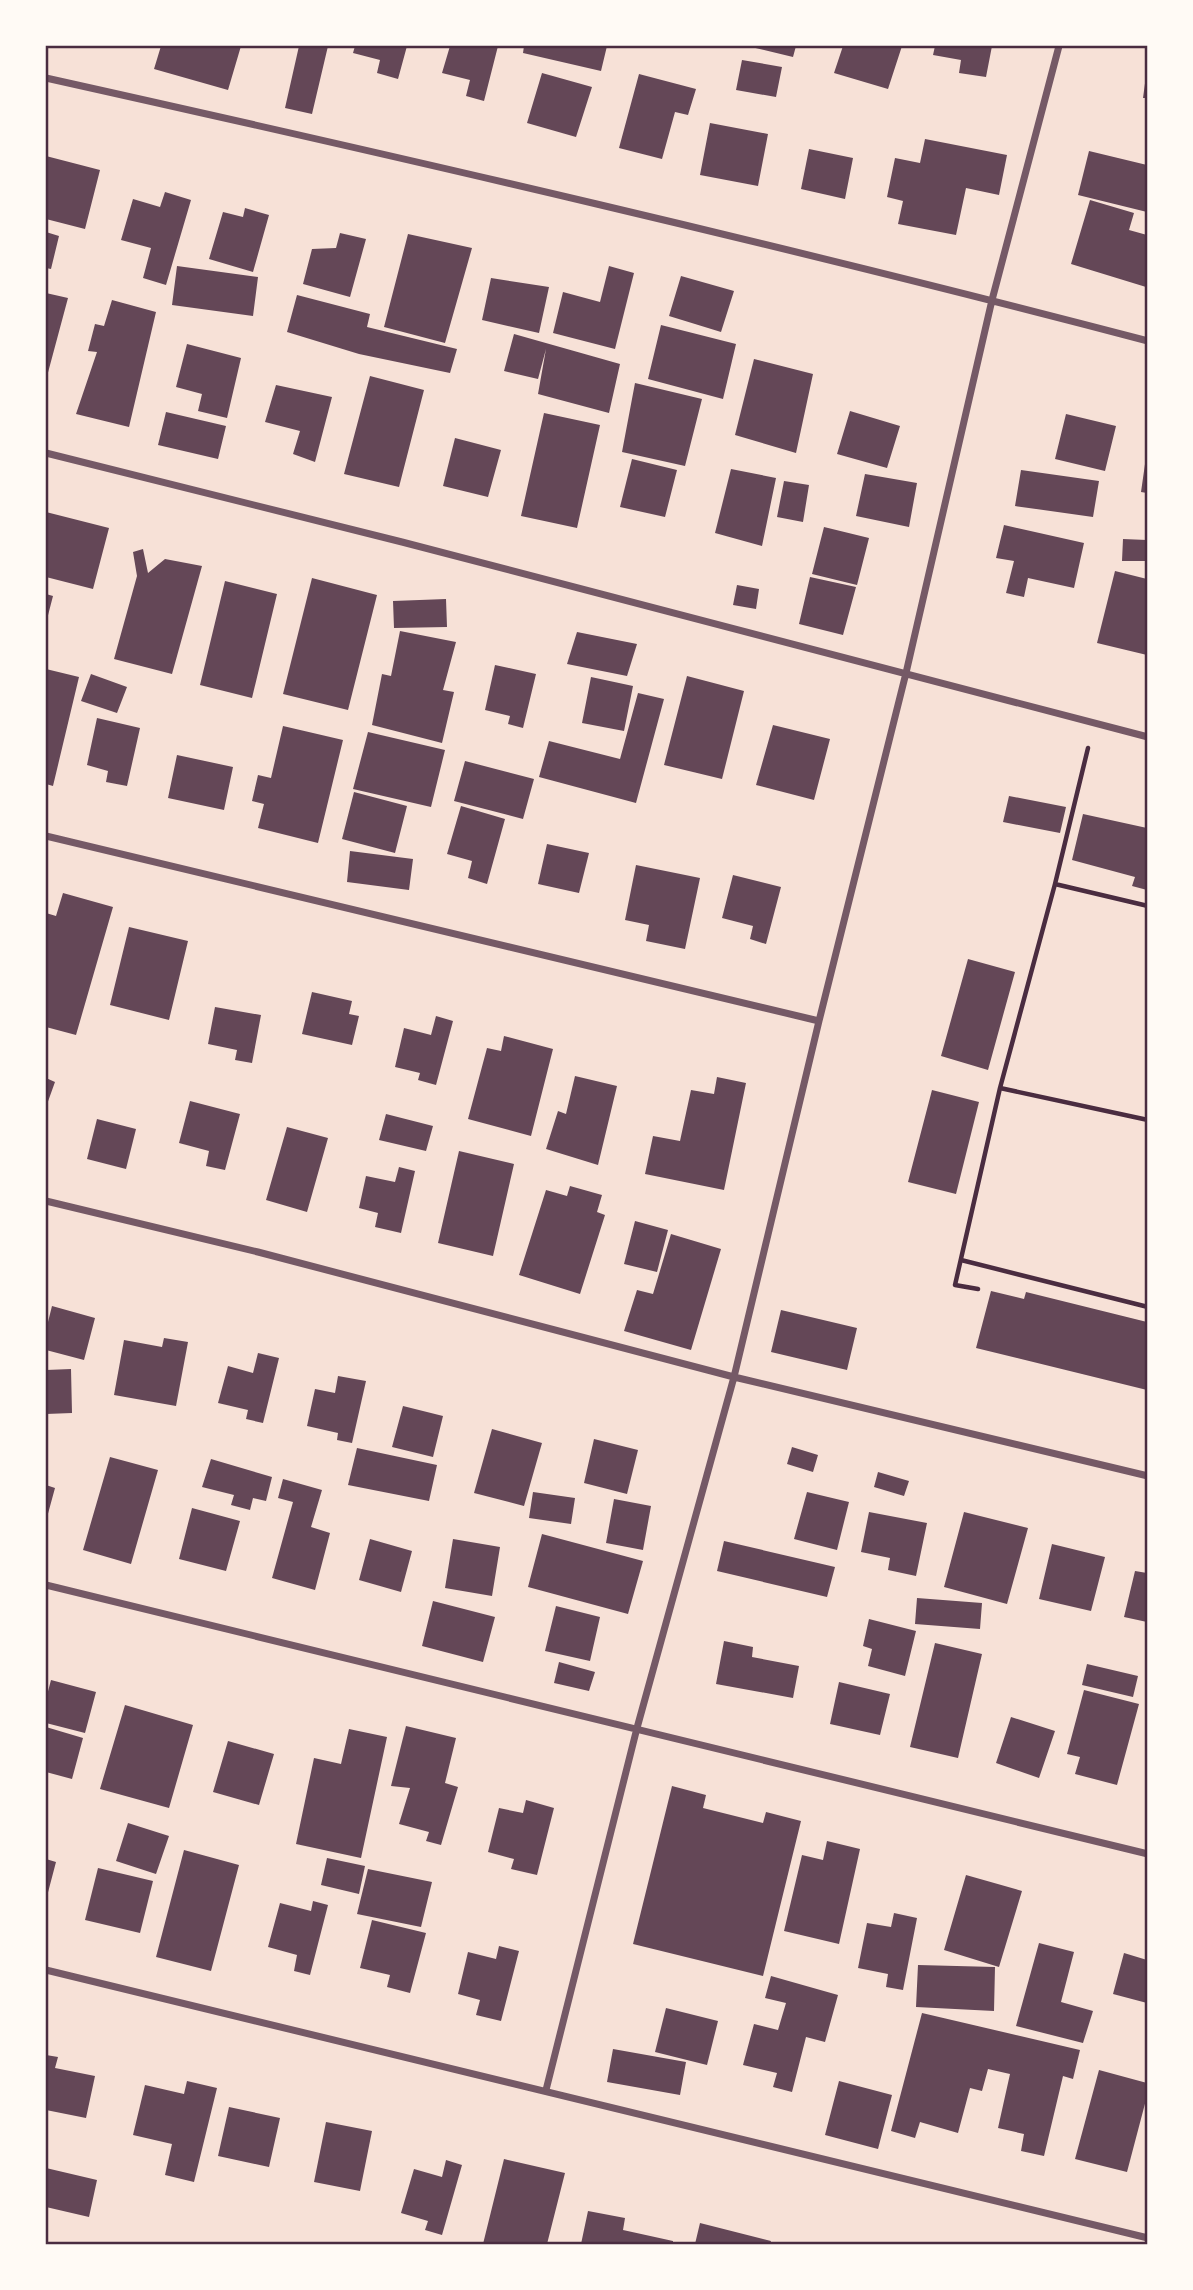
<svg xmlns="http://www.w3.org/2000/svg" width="1193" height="2290" viewBox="0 0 1193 2290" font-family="'Archivo Narrow',sans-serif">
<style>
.building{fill:#644757}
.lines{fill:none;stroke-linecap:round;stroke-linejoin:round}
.path{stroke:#4a2c40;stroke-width:4.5}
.minor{stroke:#755966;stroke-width:7}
.neatline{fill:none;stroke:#4a2c40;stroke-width:2.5}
</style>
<rect width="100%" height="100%" fill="#f7e1d7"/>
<path class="building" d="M161,46H241L228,90L154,69Z
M299,46H328L312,114L285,108Z
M355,46H407L398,79L377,73L380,60L353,53Z
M450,46H498L484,101L466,96L470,80L442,73Z
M524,46H607L601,71L523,53Z
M747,46H796L793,57Z
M843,46H902L888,89L834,73Z
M935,46H992L986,77L959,73L961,60L933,55Z
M742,60L782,67L776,97L736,90Z
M542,73L592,87L576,137L527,123Z
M639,74L696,89L688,115L675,112L662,159L619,148Z
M1146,76H1147V98H1143Z
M710,123L768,134L758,186L700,175Z
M925,139L1007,155L999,195L966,188L956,235L898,224L903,201L887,197L895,158L920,163Z
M809,149L853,158L845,199L801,189Z
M1089,151L1147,165V212L1078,195Z
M46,156L100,170L85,229L46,219Z
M165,192L191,200L166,285L143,278L151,248L121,240L133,199L160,207Z
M1090,200L1134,213L1129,230L1147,235L1146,287L1071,264Z
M245,208L269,215L253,272L209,259L223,212L243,217Z
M46,232L59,236L51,269L46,268Z
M340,233L366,239L350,297L303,284L312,249L336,248Z
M408,234L472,248L445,343L384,327Z
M177,266L258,277L253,316L172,305Z
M609,266L634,273L615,349L553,333L563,292L600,302Z
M681,276L734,291L721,332L669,316Z
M491,278L549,287L539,333L482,320Z
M46,293L68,298L46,380Z
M297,295L370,314L367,327L457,349L450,373L359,354L287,332Z
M112,300L156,312L129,427L76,414L97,352L88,351L95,324L104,326Z
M661,325L736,344L723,399L648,379Z
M514,334L620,364L609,413L538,394L546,349L538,379L504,371Z
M187,344L241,358L227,418L198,411L202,394L176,387Z
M754,359L813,374L796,453L735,435Z
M370,376L424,390L399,487L344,474Z
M635,383L702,399L685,466L622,452Z
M276,385L332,397L315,462L293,454L300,431L265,422Z
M850,411L900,426L887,468L837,454Z
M166,412L226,426L218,459L158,445Z
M544,413L600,425L577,528L521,516Z
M1066,414L1116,426L1105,471L1055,459Z
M455,438L501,450L488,497L443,486Z
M1146,457H1147V493L1141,492Z
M632,459L677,470L665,517L620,507Z
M731,469L776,478L762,546L715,533Z
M1021,470L1099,481L1093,517L1015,506Z
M865,474L917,483L909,527L856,516Z
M784,481L809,485L803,522L777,517Z
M46,512L109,528L93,589L46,577Z
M1004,525L1084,543L1074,588L1028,578L1024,597L1006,593L1014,561L996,558Z
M824,527L869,538L857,585L812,574Z
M1123,539L1147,540V561H1122Z
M143,549L148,573L165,559L202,566L172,674L114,659L137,576L133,552Z
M1115,571L1147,579V655L1097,643Z
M810,577L856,587L843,635L799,624Z
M312,578L377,595L348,710L283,694Z
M225,581L277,594L252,698L200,685Z
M737,585L759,589L756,609L733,605Z
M46,594L53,596L46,623Z
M446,599L447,627L394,628L393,601Z
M400,631L456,642L443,690L454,692L442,743L372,725L382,674L391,676Z
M577,632L637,644L627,676L567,664Z
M495,665L536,674L523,728L508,724L510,716L485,710Z
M46,669L79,677L53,786L46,784Z
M91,674L127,687L117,713L81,701Z
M687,676L744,691L722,779L664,765Z
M591,677L633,686L624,731L582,723Z
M638,693L664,699L636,803L539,777L549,741L620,759Z
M97,718L140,728L127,786L106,782L108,771L87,765Z
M773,725L830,739L814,800L756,785Z
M283,726L343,740L318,843L258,828L264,804L252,801L258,775L271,778Z
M368,732L445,750L431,807L353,789Z
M177,755L233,767L224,810L168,798Z
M465,761L534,779L523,819L454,801Z
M354,792L407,806L395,853L342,839Z
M1009,796L1066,807L1060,833L1003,822Z
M461,806L505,819L487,884L468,878L472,861L447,854Z
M1083,814L1147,828V890L1132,886L1135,877L1072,860Z
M547,844L589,853L579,893L538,884Z
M350,851L413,859L409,890L347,882Z
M636,865L700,878L685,949L646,941L649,925L625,920Z
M733,875L781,887L766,944L750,939L753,926L722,918Z
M63,893L113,907L76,1035L46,1027V913L56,916Z
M129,927L188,941L169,1020L110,1005Z
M968,959L1015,972L988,1070L941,1056Z
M312,992L352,1001L349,1014L359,1016L352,1045L302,1034Z
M215,1007L261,1015L252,1063L235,1060L237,1050L208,1044Z
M436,1016L453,1021L436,1085L418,1080L420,1073L395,1067L404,1028L431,1035Z
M504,1036L553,1049L531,1136L468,1119L487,1048L501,1051Z
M575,1076L617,1086L598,1165L546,1149L558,1111L566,1114Z
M717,1077L746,1083L724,1190L645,1174L653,1136L680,1141L691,1090L714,1094Z
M46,1078L55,1082L46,1107Z
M932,1090L979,1102L956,1194L908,1182Z
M190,1101L240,1114L225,1170L206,1166L209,1151L179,1143Z
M386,1114L433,1126L426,1151L379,1140Z
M97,1119L136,1129L126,1169L87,1159Z
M287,1127L328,1138L307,1212L266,1200Z
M459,1151L514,1164L493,1256L438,1243Z
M399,1167L415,1171L401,1233L375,1227L378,1213L359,1208L366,1176L395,1182Z
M570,1186L602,1195L597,1212L605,1215L580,1294L519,1275L546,1190L567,1196Z
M635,1221L668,1230L657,1272L624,1264Z
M671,1234L721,1249L691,1350L624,1331L637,1290L653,1294Z
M991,1291L1024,1299L1026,1292L1147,1322V1390L976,1348Z
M52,1306L95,1318L84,1360L46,1350V1330Z
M781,1310L857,1328L847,1370L771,1352Z
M164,1338L188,1342L176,1406L114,1395L124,1340L162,1347Z
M258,1353L279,1358L263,1423L246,1419L248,1410L218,1403L228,1366L253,1373Z
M71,1369L72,1413L46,1414V1370Z
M338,1376L366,1381L352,1443L337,1440L338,1433L307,1426L315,1389L335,1393Z
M403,1406L443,1416L433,1457L392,1447Z
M492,1429L542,1443L524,1506L474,1493Z
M594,1439L638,1450L627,1494L584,1483Z
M792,1447L818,1455L813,1472L787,1464Z
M357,1448L437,1465L429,1501L348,1485Z
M110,1457L158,1470L131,1564L83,1550Z
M211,1459L272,1477L266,1501L253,1498L250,1510L231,1505L234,1495L202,1487Z
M878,1472L909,1481L904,1496L874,1487Z
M283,1479L322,1490L311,1527L330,1533L315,1590L272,1578L293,1502L278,1498Z
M46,1485L55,1488L46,1521Z
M533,1492L575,1498L571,1524L529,1518Z
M807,1492L849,1502L837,1550L794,1539Z
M614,1499L651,1506L643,1550L606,1543Z
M192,1508L240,1521L226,1571L179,1559Z
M869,1512L927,1523L916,1576L888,1570L890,1558L861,1552Z
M964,1512L1028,1528L1007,1604L944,1587Z
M542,1534L643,1561L628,1614L528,1587Z
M370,1539L412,1551L401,1592L359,1580Z
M453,1539L500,1547L492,1596L445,1588Z
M724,1541L835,1567L827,1597L717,1571Z
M1052,1544L1105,1557L1091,1611L1039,1599Z
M1135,1571L1147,1573V1622L1124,1617Z
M917,1598L982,1603L980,1629L915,1624Z
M433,1601L495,1617L483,1662L422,1646Z
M556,1606L600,1617L590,1661L545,1651Z
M869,1619L916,1631L905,1676L868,1666L872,1649L863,1646Z
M724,1641L753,1647L752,1657L799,1666L793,1698L716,1684Z
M935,1643L982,1654L958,1758L910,1747Z
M559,1662L595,1672L589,1691L554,1683Z
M1087,1664L1138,1676L1133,1697L1082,1685Z
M51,1680L96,1692L85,1733L46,1723V1699Z
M839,1682L890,1694L880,1735L830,1724Z
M1084,1690L1139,1704L1117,1785L1075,1774L1080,1757L1067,1754Z
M125,1705L193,1725L169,1808L100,1789Z
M1011,1717L1055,1731L1039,1778L996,1763Z
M406,1726L456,1738L445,1783L458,1787L441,1845L426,1841L429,1832L399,1824L410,1788L391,1786Z
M46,1727L83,1738L72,1779L46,1772Z
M349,1729L387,1737L361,1858L296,1844L314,1758L341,1764Z
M228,1741L274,1754L259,1805L213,1792Z
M672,1786L706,1795L703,1808L763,1823L766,1812L801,1821L763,1976L633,1944Z
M526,1800L554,1808L537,1875L511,1869L514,1859L488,1852L499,1808L523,1813Z
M128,1823L169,1836L156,1874L116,1861Z
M827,1841L860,1849L839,1944L784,1931L802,1855L823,1860Z
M184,1850L239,1865L211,1971L156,1957Z
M327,1858L365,1866L359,1894L321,1885Z
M46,1859L56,1862L46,1900Z
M98,1868L153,1881L140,1933L85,1920Z
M368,1869L432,1882L421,1927L357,1914Z
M966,1875L1022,1891L999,1967L944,1950Z
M313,1901L328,1905L310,1975L294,1971L297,1955L268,1947L280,1903L311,1911Z
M894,1913L917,1918L903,1990L886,1987L888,1974L858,1968L867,1923L891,1927Z
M372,1920L426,1933L410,1993L387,1987L390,1975L360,1968Z
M1039,1943L1074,1952L1061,2002L1093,2011L1083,2043L1016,2026Z
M499,1946L519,1951L501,2021L476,2015L480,2000L458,1994L468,1952L496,1959Z
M1124,1953L1147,1960V2003L1113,1994Z
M918,1965L995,1967L994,2011L916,2007Z
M771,1976L838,1995L825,2042L806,2037L792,2092L773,2087L777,2073L743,2065L754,2024L778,2030L786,2003L765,1998Z
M666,2008L718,2021L707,2065L655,2052Z
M922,2013L1080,2050L1073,2079L1063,2076L1044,2156L1021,2151L1024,2134L998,2128L1010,2074L988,2069L982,2091L970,2088L958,2133L920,2122L915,2138L891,2131Z
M613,2049L686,2062L680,2095L607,2082Z
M46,2055L58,2057L55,2068L95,2076L86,2118L46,2110Z
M1099,2070L1147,2083V2096L1127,2172L1075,2159Z
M187,2081L217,2088L194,2182L165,2175L172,2144L133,2135L145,2085L184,2094Z
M839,2081L892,2095L878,2149L825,2135Z
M229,2107L280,2118L269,2167L218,2156Z
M326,2122L372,2131L360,2191L314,2182Z
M504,2159L565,2173L547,2244H483Z
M446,2160L462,2165L442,2235L425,2230L428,2221L401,2213L414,2169L442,2177Z
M46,2168L97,2180L89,2217L46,2207Z
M588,2211L625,2218L623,2230L673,2241V2244H581Z
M700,2223L771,2241L770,2244H695Z"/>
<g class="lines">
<path class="path" d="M1055,884L1148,906
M1000,1088L1148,1120
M961,1260L1148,1307
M978,1289L955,1285L1000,1088L1055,884L1088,748"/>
<path class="minor" d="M46,78C414,160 782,245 1148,341
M46,453L402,542L1148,737
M46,836L819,1021
M46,1201L258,1252L734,1377L1148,1476
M46,1585L1148,1854
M46,1970L1148,2238
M546,2090L637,1728L734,1377L819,1021L906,673L992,300L1059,46"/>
</g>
<rect width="1193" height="2290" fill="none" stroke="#fffaf5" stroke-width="94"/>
<rect x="47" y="47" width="1099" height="2196" class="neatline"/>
</svg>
